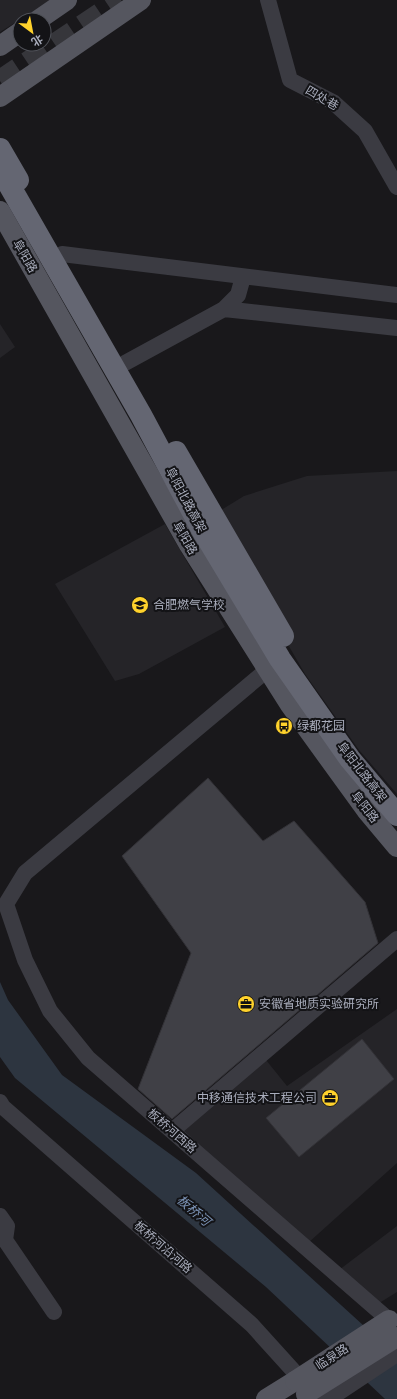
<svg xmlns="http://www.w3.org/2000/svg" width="397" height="1399" viewBox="0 0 397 1399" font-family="Cabin,'Noto Sans SC',sans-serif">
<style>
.built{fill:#252428}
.water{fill:#2d3540}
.building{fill:#404046;stroke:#333237}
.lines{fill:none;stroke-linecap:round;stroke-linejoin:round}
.highway-tunnel{stroke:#36363b;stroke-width:22;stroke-dasharray:22 11;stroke-linecap:butt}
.minor{stroke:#3b3b42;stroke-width:16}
.major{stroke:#55565f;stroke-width:20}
.highway{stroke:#646672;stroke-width:22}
.major-bridge{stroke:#55565f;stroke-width:20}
.labels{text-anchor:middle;stroke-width:4;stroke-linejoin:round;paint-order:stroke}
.street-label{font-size:12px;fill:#a9adbc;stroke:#131316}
.poi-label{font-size:12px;fill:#a9adbc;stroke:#131316;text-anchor:start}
.water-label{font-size:13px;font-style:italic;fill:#7e96b9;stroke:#131316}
</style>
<rect width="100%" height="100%" fill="#19181b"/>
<path class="built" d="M0,0H52L0,32Z
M0,324L15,347L0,358Z
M397,471V794L359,750L305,674L213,515L244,496L307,476Z
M165,524L225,627L139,674L115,681L55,584Z
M397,1009V1163L308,1243L172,1131L262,1055L287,1086Z
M397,1226V1292L376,1305L339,1270Z"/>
<path class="water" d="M0,982L8,1000L62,1075L196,1173L397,1356V1399H385L266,1287L15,1078L0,1057Z"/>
<path class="building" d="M208,778L263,841L294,821L365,902L378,943L172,1119L138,1089L191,953L122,856Z
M362,1039L394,1079L299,1157L266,1118Z"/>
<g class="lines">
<path class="highway-tunnel" d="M0,81L121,0"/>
<path class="minor" d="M268,0L290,80L333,102L365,131L397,187
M62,254L397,295
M224,309L238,295L243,277
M125,363L224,309L397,328
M267,670L25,873L6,904L25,960L50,1011L88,1058L389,1320
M0,1102L3,1107L252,1325L319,1399
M172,1131L397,939
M0,1216L7,1226L5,1240L54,1312
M329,1399L397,1354"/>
<path class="major" d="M38,20L67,0
M0,46L20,32
M0,97L141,0
M0,211L189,545L290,705L366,810L397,847
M266,1399L295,1381"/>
<path class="highway" d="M0,149L18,180
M0,169L141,415L203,531L280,659L350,759L397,815
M176,452L283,636"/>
<path class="major-bridge" d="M295,1381L389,1320
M306,1394L397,1337"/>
</g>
<defs>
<g id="university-disc" transform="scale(0.9)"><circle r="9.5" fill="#ffd22c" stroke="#131316"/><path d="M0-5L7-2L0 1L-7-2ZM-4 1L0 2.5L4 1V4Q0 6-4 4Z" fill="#111"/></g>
<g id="bus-disc" transform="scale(0.9)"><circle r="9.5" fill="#ffd22c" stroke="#131316"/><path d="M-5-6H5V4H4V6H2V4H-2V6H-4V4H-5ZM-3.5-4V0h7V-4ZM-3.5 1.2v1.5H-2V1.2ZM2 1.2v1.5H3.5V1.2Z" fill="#111"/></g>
<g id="office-disc" transform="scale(0.9)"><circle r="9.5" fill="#ffd22c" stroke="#131316"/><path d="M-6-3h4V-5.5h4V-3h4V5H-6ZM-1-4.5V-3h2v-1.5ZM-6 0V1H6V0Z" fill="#111"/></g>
</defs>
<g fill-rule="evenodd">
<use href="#university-disc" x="140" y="605"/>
<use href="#bus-disc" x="284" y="726"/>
<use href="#office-disc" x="246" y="1004"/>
<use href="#office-disc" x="330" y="1098"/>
</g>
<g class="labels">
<g class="street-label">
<text transform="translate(322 98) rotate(30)" y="4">四处巷</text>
<text transform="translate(25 256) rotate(60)" y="4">阜阳路</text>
<text transform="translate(186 500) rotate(62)" y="4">阜阳北路高架</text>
<text transform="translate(185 538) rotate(60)" y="4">阜阳路</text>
<text transform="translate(362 772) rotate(52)" y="4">阜阳北路高架</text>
<text transform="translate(365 807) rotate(52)" y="4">阜阳路</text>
<text transform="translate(172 1131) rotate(41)" y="4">板桥河西路</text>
<text transform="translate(163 1247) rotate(41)" y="4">板桥河沿河路</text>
<text transform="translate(332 1357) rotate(-33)" y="4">临泉路</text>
</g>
<g class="poi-label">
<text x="153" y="609">合肥燃气学校</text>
<text x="297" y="730">绿都花园</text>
<text x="259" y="1008">安徽省地质实验研究所</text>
<text x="317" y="1102" text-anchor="end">中移通信技术工程公司</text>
</g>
<g class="water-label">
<text transform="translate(194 1210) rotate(41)" y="5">板桥河</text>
</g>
</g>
<g transform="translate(32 32) rotate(148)"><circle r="19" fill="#131316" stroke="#4f5158"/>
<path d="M0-3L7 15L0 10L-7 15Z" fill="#ffd22c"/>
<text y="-6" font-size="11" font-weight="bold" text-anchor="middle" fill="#a9adbc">北</text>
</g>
</svg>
